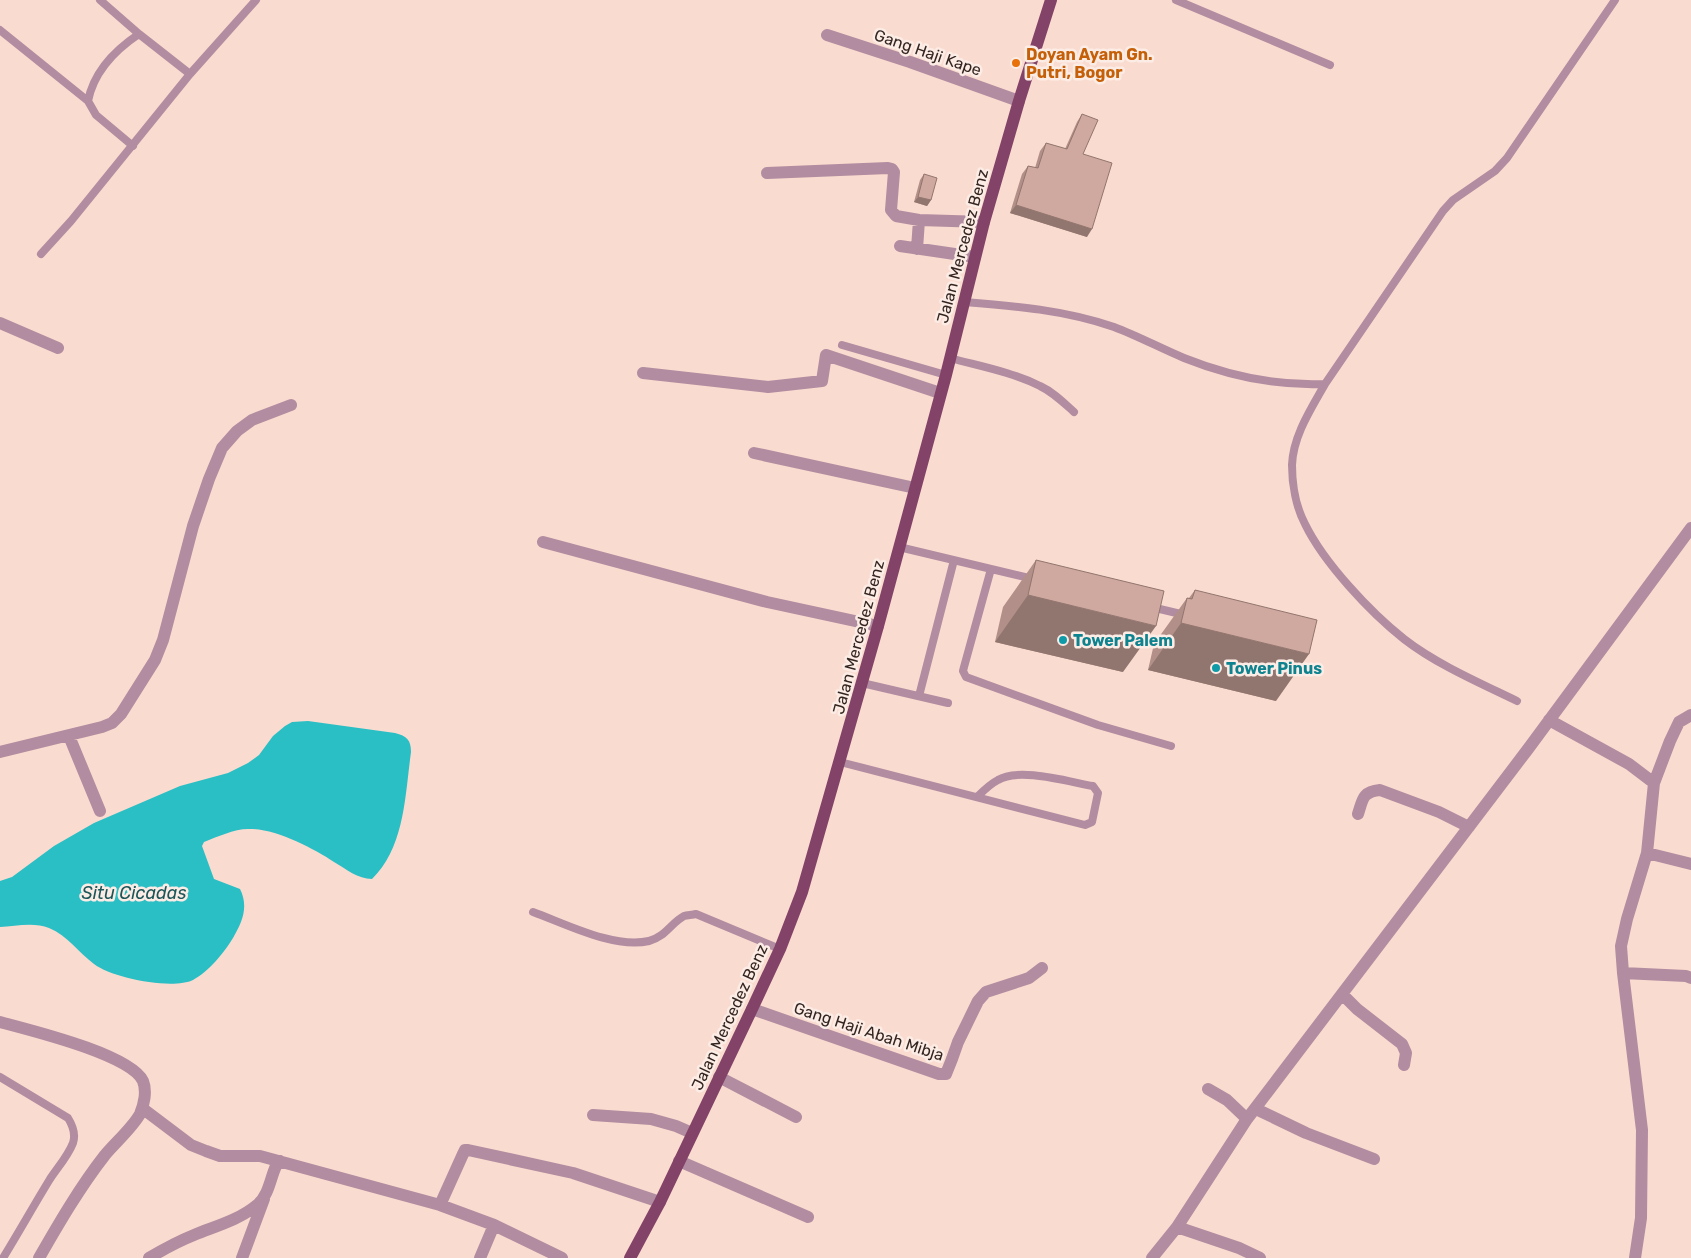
<svg xmlns="http://www.w3.org/2000/svg" width="1691" height="1258" viewBox="0 0 1691 1258" font-family="Rubik,sans-serif">
<style>
.water{fill:#2abec5}
.lines{fill:none;stroke-linecap:round;stroke-linejoin:round}
.service{stroke:#b28ca0;stroke-width:8}
.minor{stroke:#b28ca0;stroke-width:12}
.primary{stroke:#834368;stroke-width:12}
.wall{fill:#b29089}
.shaded-wall{fill:#91766f}
.building{fill:#cfa89f;stroke:#91766f}
.food-dot{fill:#e8710a;stroke:#fcece6;stroke-width:2}
.culture-dot{fill:#0f9aa8;stroke:#fcece6;stroke-width:2}
.labels{text-anchor:middle;stroke-width:5;stroke-linejoin:round;paint-order:stroke}
.street-label{font-size:16px;fill:#342520;stroke:#fcece6}
.food-label{font-size:16px;font-weight:bold;fill:#c56008;stroke:#fcece6;text-anchor:start}
.culture-label{font-size:16px;font-weight:bold;fill:#0d838f;stroke:#fcece6;text-anchor:start}
.water-label{font-size:18px;font-style:italic;fill:#1c5659;stroke:#fcece6}
</style>
<rect width="100%" height="100%" fill="#fadbcf"/>
<path class="water" d="M308,721L395,733C407,736 411,740 411,752C405,795 405,847 372,879C358,879 346,869 334,862C313,848 274,828 248,829C234,829 217,837 204,842L202,846L214,879L240,889C249,907 242,922 233,938C224,953 208,972 193,980C172,990 112,978 94,964C78,952 68,936 49,928C35,922 15,926 0,927V881L12,877L54,846L94,823L180,786L228,773L248,763L259,755L273,736L285,726L292,722Z"/>
<g class="lines">
<path class="service" d="M100,0L139,34
M1176,0L1330,65
M0,30L88,101
M133,146L96,115L88,101C94,71 115,50 139,34L190,74
M41,254L71,221L190,74L256,0
M964,302C1015,306 1065,310 1114,327C1138,336 1160,348 1184,358C1229,376 1277,386 1325,384L1443,211L1453,200L1495,171L1507,158L1615,0
M842,345L946,375
M950,358C979,366 1012,372 1040,386C1053,392 1063,402 1074,412
M1325,384C1311,409 1293,436 1292,465C1292,484 1296,507 1305,524C1324,563 1370,612 1404,639C1436,664 1480,683 1517,701
M899,547L1185,615
M991,569L964,667L963,671L966,677L1098,725L1171,746
M862,683L948,703
M919,696L954,560
M840,762L1085,825L1092,822L1098,793L1093,786C1069,782 1019,767 998,780C990,784 983,791 977,797
M533,912C566,924 614,949 649,941C665,937 671,923 684,916C687,915 692,915 696,914L780,949
M0,1077L68,1118C73,1126 76,1134 73,1143C68,1156 58,1167 50,1179C34,1205 19,1232 3,1258"/>
<path class="minor" d="M827,35L910,62L1019,101
M767,173L888,168L892,169L894,172L891,210L896,216L919,220L984,222
M900,246L975,257
M917,249L919,220
M0,323L58,348
M643,373L768,387L822,381L826,355L940,393
M754,453L915,488
M543,542L767,602L878,626
M1549,720L1629,764L1654,783
M69,736L100,811
M0,752L102,727L112,723L121,714L155,660L163,640L193,526L209,479L222,448L237,431L252,420L291,405
M1358,814C1363,799 1362,792 1380,790L1439,812L1469,827
M1647,853L1691,864
M1623,973L1686,976L1691,978
M1342,994L1357,1009L1402,1044L1406,1053L1404,1065
M752,1009L939,1074H946L952,1059L958,1042L978,1001L986,992L1029,978L1042,968
M0,1022C29,1030 130,1054 143,1081C147,1091 144,1105 140,1114C133,1127 115,1143 105,1155C80,1187 59,1223 39,1258
M719,1077L796,1117
M1208,1089L1227,1100L1247,1119
M142,1108L191,1145L206,1151L220,1156H260L440,1205L494,1225L562,1258
M1256,1109L1306,1133L1374,1159
M593,1115L651,1119L676,1126L692,1133
M679,1161L808,1217
M440,1205L463,1154L465,1150H468L573,1173L660,1202
M1177,1227L1239,1248L1260,1258
M149,1258C164,1249 179,1241 194,1235C216,1226 239,1220 257,1205C272,1193 271,1167 280,1161
M242,1258L264,1199
M480,1258L494,1225
M1152,1258L1177,1227L1247,1119L1528,749L1691,528
M1635,1258L1641,1218L1642,1130L1623,973L1621,946L1627,919L1647,853L1654,783L1670,741L1679,722L1691,715"/>
<path class="primary" d="M630,1258L660,1202L752,1009L780,949L802,892L878,626L946,375L984,222L1019,101L1051,0"/>
</g>
<path class="wall" d="M1082,114L1083,154L1087,237L1010,213L1022,174L1028,166L1035,168L1040,151L1046,143L1065,149L1077,122Z
M924,174L931,200L927,206L914,202L920,180Z
M1036,560L1123,672L995,642L1003,607Z
M1195,590L1276,701L1148,670L1154,644L1187,598H1189Z"/>
<path class="shaded-wall" d="M918,197L931,200L927,206L914,202Z
M1016,205L1092,229L1087,237L1010,213Z
M1028,595L1156,626L1123,672L995,642Z
M1181,623L1309,654L1276,701L1148,670Z"/>
<path class="building" d="M1082,114L1098,120L1083,154L1112,163L1092,229L1016,205L1028,166L1038,168L1046,143L1067,149Z
M924,174L937,178L931,200L918,197Z
M1036,560L1164,591L1156,626L1028,595Z
M1195,590L1317,620L1309,654L1181,623L1187,598L1192,599Z"/>
<circle class="food-dot" cx="1016" cy="63" r="5"/>
<g class="culture-dot">
<circle cx="1063" cy="640" r="5"/>
<circle cx="1216" cy="668" r="5"/>
</g>
<g class="labels">
<g class="street-label">
<text transform="translate(928 52) rotate(19)" y="6">Gang Haji Kape</text>
<text transform="translate(962 246) rotate(-75)" y="6">Jalan Mercedez Benz</text>
<text transform="translate(858 637) rotate(-75)" y="6">Jalan Mercedez Benz</text>
<text transform="translate(729 1017) rotate(-65)" y="6">Jalan Mercedez Benz</text>
<text transform="translate(869 1031) rotate(18)" y="6">Gang Haji Abah Mibja</text>
</g>
<g class="food-label">
<text x="1026" y="60">Doyan Ayam Gn.<tspan x="1026" dy="18">Putri, Bogor</tspan></text>
</g>
<g class="culture-label">
<text x="1073" y="646">Tower Palem</text>
<text x="1226" y="674">Tower Pinus</text>
</g>
<g class="water-label">
<text x="134" y="899">Situ Cicadas</text>
</g>
</g>
</svg>
